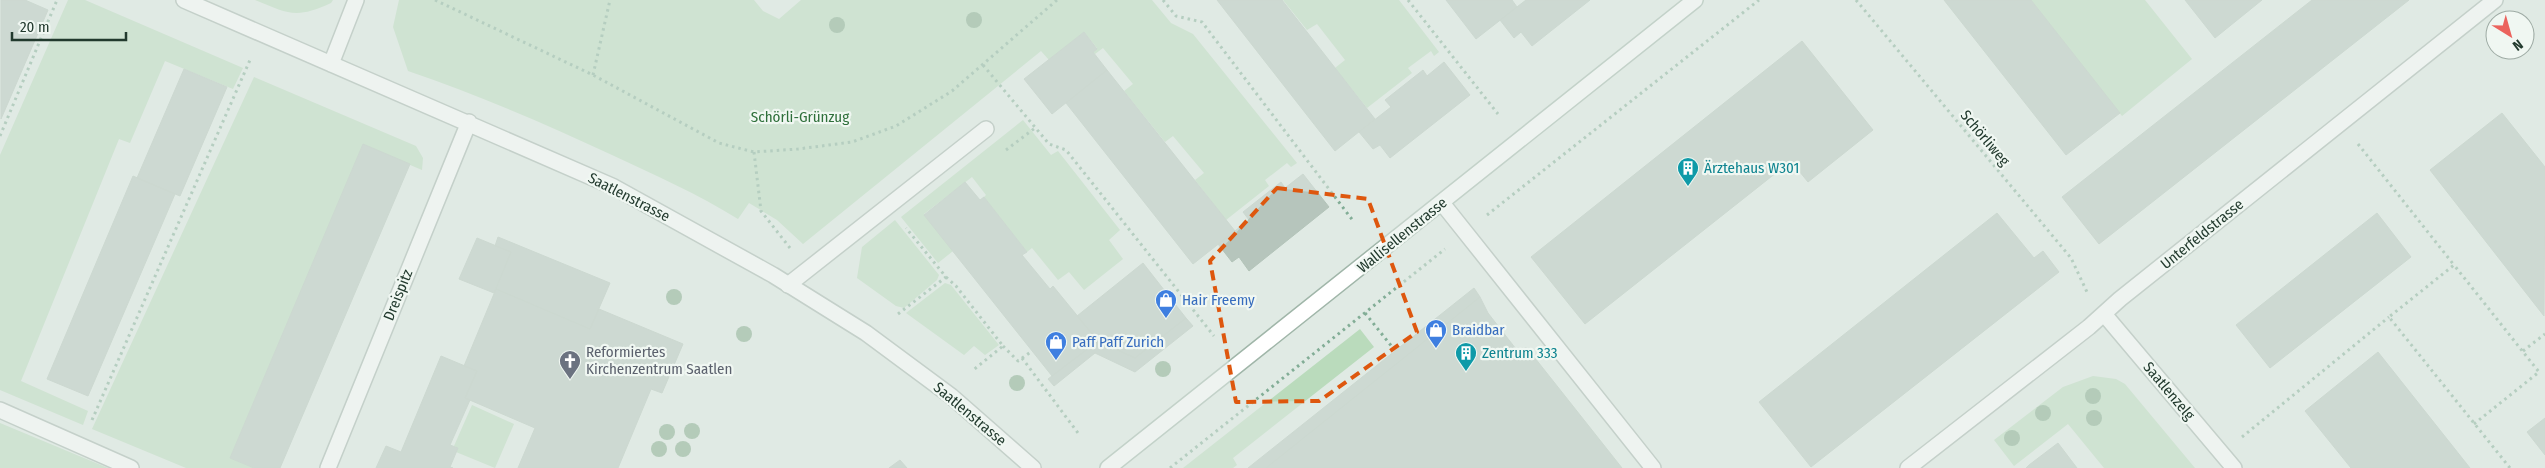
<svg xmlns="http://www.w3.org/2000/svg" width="2545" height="468" viewBox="0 0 2545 468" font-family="'Fira Sans Condensed',sans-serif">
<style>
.green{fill:#badbbc}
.building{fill:#b6c5bc;stroke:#b3c4b9}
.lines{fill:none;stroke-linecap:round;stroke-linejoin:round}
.lane-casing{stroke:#a3b2aa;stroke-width:18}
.street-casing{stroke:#a3b2aa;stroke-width:18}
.secondary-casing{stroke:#a0b6a9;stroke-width:18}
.path{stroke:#82ad96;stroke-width:3;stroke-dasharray:2.5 4;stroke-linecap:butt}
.lane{stroke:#fff;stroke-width:15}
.street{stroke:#fff;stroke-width:15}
.secondary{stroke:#fff;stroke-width:15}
.tree{fill:#7ea686}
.marked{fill:none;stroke:#de570e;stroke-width:4;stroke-dasharray:10 6;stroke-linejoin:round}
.labels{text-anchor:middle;stroke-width:4.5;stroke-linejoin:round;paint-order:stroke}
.park-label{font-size:15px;fill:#2e6f3a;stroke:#f0f7f2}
.street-label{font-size:15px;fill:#223a2e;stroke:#f0f7f2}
.culture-label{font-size:15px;fill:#0d838f;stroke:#f0f7f2;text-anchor:start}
.shop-label{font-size:15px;fill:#366cbe;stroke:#f0f7f2;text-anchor:start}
.worship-label{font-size:15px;fill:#5b616d;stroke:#f0f7f2;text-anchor:start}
</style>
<rect width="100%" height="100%" fill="#e0eae4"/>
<path class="green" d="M68,0H85L243,68L233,89L165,61L130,143L119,139L21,381L88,411L83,425L0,390V155Z
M255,0H333L331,3C296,19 289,14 255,0Z
M399,0H754L763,11L779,19L801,0H1152L1171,23L1193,34L1297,163L1291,167L1287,163L1265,180L1269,186L1226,220L1195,180L1204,173L1173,136L1165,142L1124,91L1133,84L1103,48L1095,54L1093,52L1097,48L1084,32L1049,60L1041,51L803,244L777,220L749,203L738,219C698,194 655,175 612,155C546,124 478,95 408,71L393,27Z
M1283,0H1399L1439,52L1434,56L1431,51L1408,68L1412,73L1367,108L1335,68L1345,60L1317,24L1307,30Z
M2031,0H2145L2192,59L2122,116Z
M254,77L416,146L423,158L422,170L363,145L230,458L254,468H186L92,429Z
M1023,120L1051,155L1058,151L1120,230L1109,240L1123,259L1084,290L1069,272L1058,280L1032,248L1027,252L984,197L986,195L972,177L924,214L953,251L938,263L901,217Z
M895,220L939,275L937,280L904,308L896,306L857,278L862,247Z
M945,283L951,285L999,345L985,355L974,346L964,355L906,313Z
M1360,329L1374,347L1233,458L1237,465L1233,468H1183Z
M2093,376L2116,379L2125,384L2195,468H2104L2068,424L2014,466L1994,440L2063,387Z
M472,405L514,424L495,468L456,452L458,448L454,446Z
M0,423L108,468H0Z"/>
<path class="building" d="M1,0H25L48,10L1,119Z
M1217,0H1282L1375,119L1335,151Z
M1446,0H1512L1517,7L1476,39Z
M1526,0H1590L1532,46L1521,32L1514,38L1500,20Z
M1944,0H2031L2120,113L2066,155Z
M2185,0H2262L2215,38Z
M2312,0H2409L2099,244L2062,197Z
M1084,32L1097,49L1093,52L1107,70L1052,114L1024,79Z
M1802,41L1873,130L1808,182L1791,161L1585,324L1531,257Z
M1444,62L1470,95L1390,158L1380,145L1373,149L1359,132L1391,107L1385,100L1423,70L1427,76Z
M184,69L227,87L180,196L137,178Z
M1107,70L1235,231L1193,264L1066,103Z
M2502,113L2545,167L2544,316L2430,170Z
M363,144L410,164L280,468H254L230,458Z
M1303,174L1329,207L1249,271L1239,257L1232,262L1218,244L1249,220L1243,212L1281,182L1285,188Z
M133,176L175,194L88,396L47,379Z
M965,182L980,200L984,197L1027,252L1022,255L1050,289L1053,286L1098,341L1052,376L924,215Z
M1997,213L2034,258L2043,251L2059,272L1811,467L1759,402Z
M2377,213L2411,257L2270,368L2236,325Z
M498,237L610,283L590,329L496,289L511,252L495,246Z
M477,238L511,252L494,293L459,279Z
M1143,263L1186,318L1135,358L1098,341L1077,316Z
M1474,288L1480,297L1266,468H1248Z
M496,289L590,329L599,309L683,344L662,393L651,389L618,468H518L535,428L465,398L477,371L464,366Z
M1480,297L1488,313L1516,349L1527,348L1622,468H1266Z
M1186,318L1193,326L1135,372L1095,353L1054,386L1048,379L1098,341L1135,358Z
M2378,352L2470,468H2351L2305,411Z
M441,356L477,371L465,398L470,400L450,445L458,448L450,467L453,468H376L386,446L401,452Z
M2545,418V455L2527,432Z
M2058,443L2077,468H2026L2029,465Z
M900,460L907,468H889Z"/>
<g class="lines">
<g class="lane-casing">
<path id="lane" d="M1442,203L1653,468
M788,285L986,129
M0,410L131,468"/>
</g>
<g class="street-casing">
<path id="street" d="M184,0L614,187L773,275L866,333L951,396L1033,468
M331,64L356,0
M2104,314L2234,468
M328,468L469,122
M1908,468L2089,327L2120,299L2495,0"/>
</g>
<g class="secondary-casing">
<path id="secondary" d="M1108,468L1695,0"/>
</g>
<path class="path" d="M435,0L593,75L719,143L754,152L798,149L852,142L896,126L952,91L1057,0
M1163,0L1176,16L1202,22L1354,222
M1408,0L1498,114
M1856,0L2071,258L2087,292
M983,65L1049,144L1066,150L1214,336
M593,75L610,0
M0,136L57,0
M2358,144L2454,265
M1006,150L1035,128
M754,152L761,211L790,248
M1487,215L1759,0
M946,277L956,286L1003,346L972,371
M1365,313L1393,348
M898,314L946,277L906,228
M1003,346L1018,361L1032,351
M2523,351L2545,334
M1022,358L1078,433
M92,420L250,60
M2474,424L2539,372L2454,265L2389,317L2510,468
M2242,437L2389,317
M1170,468L1445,249"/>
<use href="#lane" class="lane"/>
<use href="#street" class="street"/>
<use href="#secondary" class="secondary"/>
</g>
<g class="tree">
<circle cx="974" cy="20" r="8"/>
<circle cx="837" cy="25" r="8"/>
<circle cx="674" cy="297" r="8"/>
<circle cx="744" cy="334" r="8"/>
<circle cx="1163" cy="369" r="8"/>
<circle cx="1017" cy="383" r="8"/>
<circle cx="2093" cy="396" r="8"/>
<circle cx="2043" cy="413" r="8"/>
<circle cx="2094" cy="418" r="8"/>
<circle cx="692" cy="431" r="8"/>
<circle cx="667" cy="432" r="8"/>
<circle cx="2012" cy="438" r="8"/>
<circle cx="659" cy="449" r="8"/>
<circle cx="683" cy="449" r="8"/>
</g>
<path d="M0 0H2545V468H0ZM1277,188L1368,199L1417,332L1319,401L1236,402L1210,261Z" fill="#e0eae4" fill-opacity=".55" fill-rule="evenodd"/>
<path class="marked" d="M1277,188L1368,199L1417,332L1319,401L1236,402L1210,261Z"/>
<defs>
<g id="building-pin" transform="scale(1.125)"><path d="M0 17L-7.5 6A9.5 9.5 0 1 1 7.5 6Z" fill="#0f9aa8" stroke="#f0f7f2"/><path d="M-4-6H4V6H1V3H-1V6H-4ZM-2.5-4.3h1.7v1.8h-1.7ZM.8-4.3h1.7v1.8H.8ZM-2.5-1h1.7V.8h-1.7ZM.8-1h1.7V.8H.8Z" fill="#fff"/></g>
<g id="shop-pin" transform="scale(1.125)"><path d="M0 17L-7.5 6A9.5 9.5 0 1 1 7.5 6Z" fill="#3f7fe0" stroke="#f0f7f2"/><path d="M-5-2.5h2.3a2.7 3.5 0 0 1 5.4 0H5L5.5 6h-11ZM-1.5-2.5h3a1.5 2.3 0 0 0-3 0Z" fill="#fff"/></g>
<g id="church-pin" transform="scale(1.125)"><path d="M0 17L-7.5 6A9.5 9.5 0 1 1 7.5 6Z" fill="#6b7280" stroke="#f0f7f2"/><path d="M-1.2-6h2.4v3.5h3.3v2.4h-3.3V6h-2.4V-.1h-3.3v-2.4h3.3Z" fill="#fff"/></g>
</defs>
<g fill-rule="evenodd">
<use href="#building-pin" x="1688" y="168"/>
<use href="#shop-pin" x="1166" y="300"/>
<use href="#shop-pin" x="1436" y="330"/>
<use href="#shop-pin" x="1056" y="342"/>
<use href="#building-pin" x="1466" y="353"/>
<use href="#church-pin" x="570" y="361"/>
</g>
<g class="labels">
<g class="park-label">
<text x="800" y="122">Schörli-Grünzug</text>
</g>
<g class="street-label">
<text transform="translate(1985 138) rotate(50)" y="5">Schörliweg</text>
<text transform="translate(629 197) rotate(27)" y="5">Saatlenstrasse</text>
<text transform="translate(2202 234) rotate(-39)" y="5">Unterfeldstrasse</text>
<text transform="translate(1402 235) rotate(-39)" y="5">Wallisellenstrasse</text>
<text transform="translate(398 295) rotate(-68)" y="5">Dreispitz</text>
<text transform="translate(2169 391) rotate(50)" y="5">Saatlenzelg</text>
<text transform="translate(970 414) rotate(40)" y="5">Saatlenstrasse</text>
</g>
<g class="culture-label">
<text x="1704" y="173">Ärztehaus W301</text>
<text x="1482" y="358">Zentrum 333</text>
</g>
<g class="shop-label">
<text x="1182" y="305">Hair Freemy</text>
<text x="1452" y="335">Braidbar</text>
<text x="1072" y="347">Paff Paff Zurich</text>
</g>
<g class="worship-label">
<text x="586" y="357">Reformiertes<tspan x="586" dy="17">Kirchenzentrum Saatlen</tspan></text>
</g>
</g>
<g transform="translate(2510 35) rotate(143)"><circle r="24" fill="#f0f7f2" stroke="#9eaba4"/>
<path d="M0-4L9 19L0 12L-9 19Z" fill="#eb635d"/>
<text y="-8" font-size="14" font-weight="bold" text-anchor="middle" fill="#223a2e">N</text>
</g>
<path d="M12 32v8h114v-8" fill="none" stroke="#223a2e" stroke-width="2.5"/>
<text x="20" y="32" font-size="15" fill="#223a2e" stroke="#f0f7f2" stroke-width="4" paint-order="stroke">20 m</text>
</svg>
